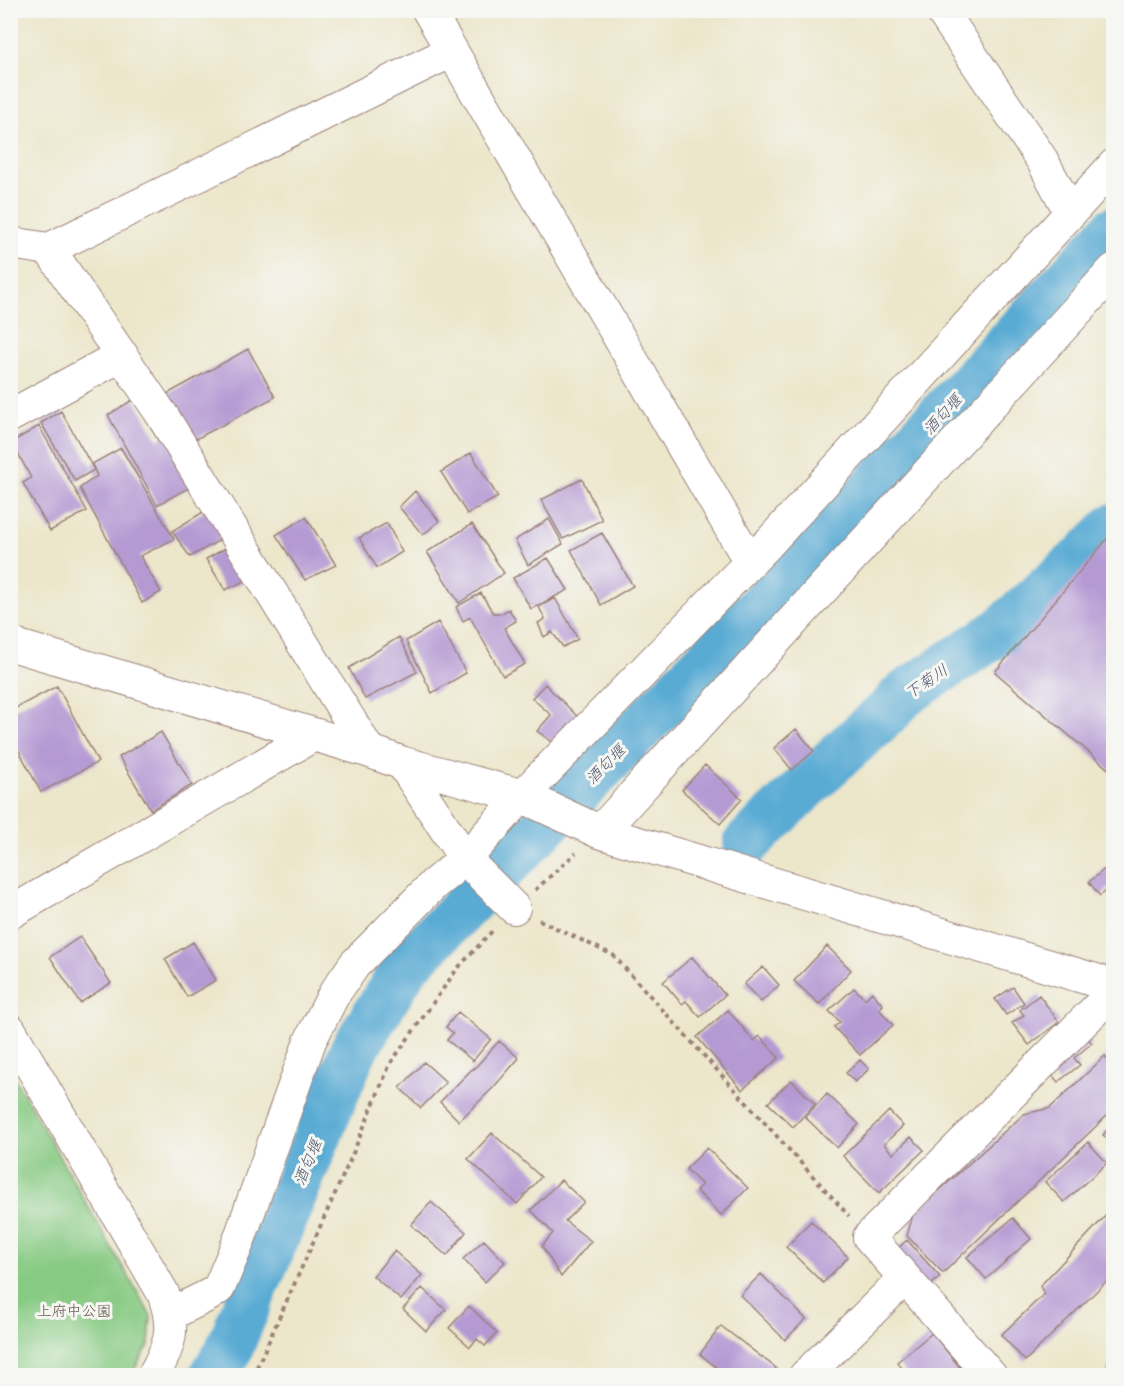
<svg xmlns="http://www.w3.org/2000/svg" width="1124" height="1386" viewBox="0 0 1124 1386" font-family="'Balsamiq Sans','Klee One',sans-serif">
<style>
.green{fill:#87ca83;stroke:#687457;stroke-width:1.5}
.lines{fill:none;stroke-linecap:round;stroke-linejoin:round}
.stream{stroke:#5aabd4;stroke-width:8}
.river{stroke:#5aabd4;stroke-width:48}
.building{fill:#b499d3}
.street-casing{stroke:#9b827a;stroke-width:34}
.secondary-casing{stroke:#9b827a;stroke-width:35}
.path{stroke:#9b827a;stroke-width:4;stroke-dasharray:4.5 4.5;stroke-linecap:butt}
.street{stroke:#fff;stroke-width:32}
.secondary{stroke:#fff;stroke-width:33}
.labels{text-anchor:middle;stroke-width:6;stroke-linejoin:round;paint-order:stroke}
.park-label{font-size:15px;fill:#5c5245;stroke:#f6f6f2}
.water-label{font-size:16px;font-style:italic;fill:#50576f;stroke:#f6f6f2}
</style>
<rect width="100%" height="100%" fill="#f6f6f2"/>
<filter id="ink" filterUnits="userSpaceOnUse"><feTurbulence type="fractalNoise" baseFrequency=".0167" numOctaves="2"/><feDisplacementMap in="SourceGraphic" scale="12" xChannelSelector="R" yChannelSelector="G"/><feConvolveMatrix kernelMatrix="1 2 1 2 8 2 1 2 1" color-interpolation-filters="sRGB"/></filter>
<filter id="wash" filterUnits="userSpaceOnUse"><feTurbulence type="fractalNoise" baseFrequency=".008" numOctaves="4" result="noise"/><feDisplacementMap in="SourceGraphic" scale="24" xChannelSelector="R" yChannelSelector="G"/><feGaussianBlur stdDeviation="1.35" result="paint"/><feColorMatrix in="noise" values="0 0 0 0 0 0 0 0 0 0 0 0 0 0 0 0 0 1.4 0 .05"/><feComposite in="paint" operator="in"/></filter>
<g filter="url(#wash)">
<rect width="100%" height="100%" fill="#ece6ca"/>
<path class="green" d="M11,1072L151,1316L149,1345L131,1375H11Z"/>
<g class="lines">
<path class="stream" d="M1110,1376L1114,1366"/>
<path class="river" d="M747,843L835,759L892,708L903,695L999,632L1085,556L1114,527
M213,1376L227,1354L353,1051L405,967L802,564L1114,230"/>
</g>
<g id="blocks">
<path class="building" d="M248,349L275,397L196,439L167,394Z
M134,399L158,440L166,435L194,485L157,505L108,415Z
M61,411L94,470L75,481L41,423Z
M39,426L87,511L50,531L23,483L31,478L12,442Z
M121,448L174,539L140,556L161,592L142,603L80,488L97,476L92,464Z
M471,453L498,497L467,514L441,472Z
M582,479L602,520L563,539L541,500Z
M415,491L439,521L423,535L399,507Z
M208,509L227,536L190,557L172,531Z
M306,517L336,565L305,580L276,535Z
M549,519L563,544L528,565L515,540Z
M387,523L402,552L377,568L359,538Z
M472,524L504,573L459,603L427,552Z
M1113,532V773L995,672Z
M602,533L633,586L601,605L571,550Z
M226,548L247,580L225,590L206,559Z
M548,558L568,590L531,609L513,578Z
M481,593L493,613H502L509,609L516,621L504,628L525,664L503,676L470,617L463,621L456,607Z
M555,598L578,639L563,647L552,632L544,637L538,623L545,619L539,607Z
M438,622L466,673L432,693L406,641Z
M399,637L417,672L365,699L349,668Z
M545,684L578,717L554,743L537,731L551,715L532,698Z
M57,686L98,762L41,792L10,734V711Z
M796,729L814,751L792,770L774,748Z
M161,732L192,785L151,810L119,757Z
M705,765L742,799L720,824L682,790Z
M1113,862V885L1100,896L1089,882Z
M80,937L111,983L80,1003L50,957Z
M193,942L216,980L187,997L165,959Z
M827,946L851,970L819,1004L794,981Z
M692,957L725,995L700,1017L686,1001L682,1004L663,982Z
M763,967L779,985L761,1002L744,984Z
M1013,987L1024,1003L1006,1015L995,999Z
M854,988L865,999L872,992L883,1005L879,1009L893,1025L860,1055L834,1027L840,1022L829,1011Z
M1039,995L1059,1022L1029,1045L1012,1023L1024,1015L1020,1010Z
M728,1010L754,1041L760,1036L779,1058L742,1090L697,1037Z
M458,1012L491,1039L473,1061L447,1040L453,1033L446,1027Z
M1085,1035L1092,1043L1074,1058L1080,1065L1058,1082L1045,1067Z
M499,1041L519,1058L493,1088L459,1121L440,1102L474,1067L473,1070Z
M1105,1056L1113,1065V1110L943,1273L907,1236L913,1214L1024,1114L1050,1108Z
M860,1060L869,1069L855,1082L846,1073Z
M424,1062L446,1082L421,1108L400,1088Z
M791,1080L815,1104L793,1127L768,1103Z
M827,1094L859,1124L837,1148L805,1117Z
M889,1111L903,1126L884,1144L893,1154L911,1137L924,1150L879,1193L843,1156Z
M1113,1123V1144L1103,1135Z
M492,1133L541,1177L517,1204L468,1159Z
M1088,1142L1107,1163L1064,1202L1045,1182Z
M707,1148L748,1188L721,1215L696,1190L702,1185L686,1169Z
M561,1180L584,1202L565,1221L591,1241L561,1277L542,1246L553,1233L531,1210Z
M431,1202L466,1232L447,1256L411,1225Z
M1113,1208V1275L1025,1361L1001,1335L1044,1294L1040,1286Z
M1013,1218L1031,1239L986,1279L967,1257Z
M811,1221L848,1257L823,1283L786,1247Z
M484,1240L505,1262L485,1282L463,1259Z
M907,1240L940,1277L923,1292L898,1248Z
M394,1251L422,1275L401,1300L373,1276Z
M761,1274L806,1319L785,1340L740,1295Z
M422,1288L446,1310L426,1331L403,1309Z
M469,1306L497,1333L485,1346L477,1339L470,1347L449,1328Z
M721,1326L776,1368L771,1376H727L700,1354Z
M932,1333L966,1375L965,1376H908L897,1362Z"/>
</g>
</g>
<g filter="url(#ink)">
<use href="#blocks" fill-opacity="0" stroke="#9b827a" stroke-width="1.5"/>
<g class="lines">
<g class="street-casing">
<path id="street" d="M428,10L750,562
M941,10L1042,160L1070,212
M10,243L49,249L162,415L369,751
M49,249L452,51
M10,416L122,355
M402,763L465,859L514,908
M10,913L314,735
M10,1030L163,1293C176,1327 171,1345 153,1376
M171,1314L209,1295L219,1288L238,1243L310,1041L334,994L355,964L434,884L465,859L522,796L767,545L1114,165
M805,1376L905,1278
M991,1376L869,1237L1114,991"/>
</g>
<g class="secondary-casing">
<path id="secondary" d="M10,644L369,751L402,763L522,796L600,832L1114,986
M600,832L1114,270"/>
</g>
<path class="path" d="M535,890L576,853
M539,920L613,955L849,1216
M253,1376L351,1158L390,1064L457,969L495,928"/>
<use href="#street" class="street"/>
<use href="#secondary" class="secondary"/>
</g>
</g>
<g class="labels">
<g class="park-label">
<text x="74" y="1316">上府中公園</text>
</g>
<g class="water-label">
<text transform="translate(942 414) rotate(-47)" y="6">酒匂堰</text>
<text transform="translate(926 681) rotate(-34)" y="6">下菊川</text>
<text transform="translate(605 764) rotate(-45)" y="6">酒匂堰</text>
<text transform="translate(307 1162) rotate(-67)" y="6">酒匂堰</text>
</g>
</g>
<rect width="1124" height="1386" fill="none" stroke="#f6f6f2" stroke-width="36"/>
</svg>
